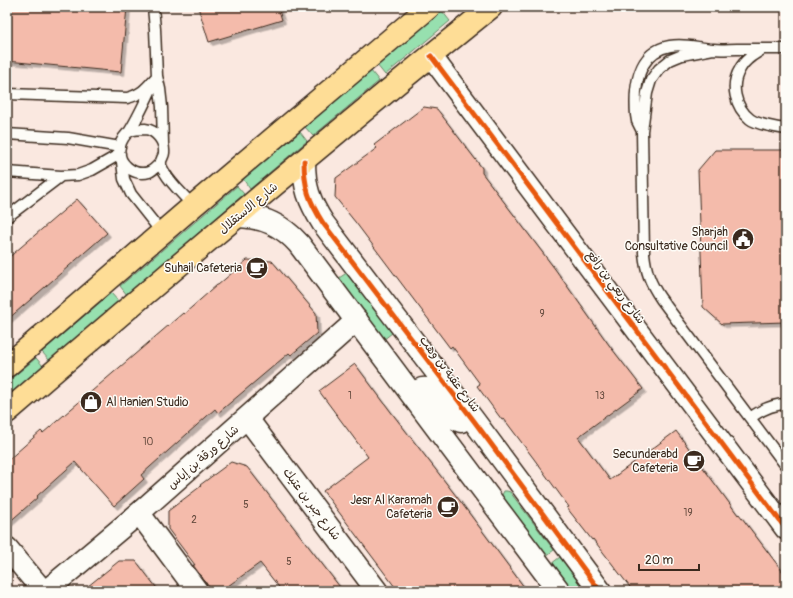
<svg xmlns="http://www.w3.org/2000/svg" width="793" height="598" viewBox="0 0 793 598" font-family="Pangolin,'Playpen Sans Arabic',sans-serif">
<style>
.green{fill:#97e0af;stroke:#698566}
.building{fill:#f4bbab;stroke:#3b2a1e;filter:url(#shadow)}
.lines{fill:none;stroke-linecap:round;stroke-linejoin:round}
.service-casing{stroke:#3b2a1e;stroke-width:13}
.minor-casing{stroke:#3b2a1e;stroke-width:24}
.tertiary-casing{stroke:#3b2a1e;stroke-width:25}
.primary-casing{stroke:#3b2a1e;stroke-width:25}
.service{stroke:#fdfcf7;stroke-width:10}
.minor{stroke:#fdfcf7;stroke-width:21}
.tertiary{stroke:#fdfcf7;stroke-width:22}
.primary{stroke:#fedd96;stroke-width:22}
.cycleway-casing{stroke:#fdfcf7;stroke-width:8}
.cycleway{stroke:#e8590c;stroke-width:5}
.labels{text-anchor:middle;stroke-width:3;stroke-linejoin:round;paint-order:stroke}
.number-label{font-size:10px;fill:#694e41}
.street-label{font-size:12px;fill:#3b2a1e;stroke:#fdfcf7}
.poi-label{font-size:12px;fill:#3b2a1e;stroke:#fdfcf7;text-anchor:end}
</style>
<defs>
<filter id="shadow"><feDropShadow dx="3.5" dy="3.5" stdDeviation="0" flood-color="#0004"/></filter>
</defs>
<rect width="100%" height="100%" fill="#fae8e0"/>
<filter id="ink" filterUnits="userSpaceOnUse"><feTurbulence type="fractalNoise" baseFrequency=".025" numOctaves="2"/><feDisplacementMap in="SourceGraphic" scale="8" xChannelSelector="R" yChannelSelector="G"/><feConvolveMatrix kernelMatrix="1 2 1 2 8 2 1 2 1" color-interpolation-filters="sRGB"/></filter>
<g filter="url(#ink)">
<path class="green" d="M442,11L450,21L385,75L377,65Z
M371,71L379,81L313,136L305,127Z
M300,132L307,141L250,189L243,179Z
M237,186L244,194L127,295L120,286Z
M348,272L392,333L383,340L339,278Z
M111,293L119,302L50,361L42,352Z
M36,358L44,367L7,398V382Z
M504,491H507L510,492L554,550L546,556L501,497Z
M560,557L585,591H572L551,564Z"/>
<path class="building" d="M7,7H127L121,72L7,61Z
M198,7H278L282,20L209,42Z
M424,107L437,109L482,168V173L555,269L609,345L643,389L578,437L610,480L676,431L738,515L739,514L786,576V591H633L593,539L592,540L567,508L569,507L534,459L504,419L502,420L477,386L480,384L452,346L450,348L356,223L335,197L336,178L377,148L374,145Z
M715,150H786V322L722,324L703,307L698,170Z
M77,199L107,233L7,320V259Z
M247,260L272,261L316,313L317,333L291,355L289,353L218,413L215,409L141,475L144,479L114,506L75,462L37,496L38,497L7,524V461L41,431L43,433L183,313L184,314L217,285H218Z
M355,364L391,412L460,501L527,591H398L323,491L368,457L319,391Z
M231,462L247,467L343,591H282L260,563L221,591H212L193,565H195L168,529V511L201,486L200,485Z
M119,561H136L159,591H82Z"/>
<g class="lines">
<g class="service-casing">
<path id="service" d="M153,7L155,29L157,76L160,89L162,107L163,144
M713,49L682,55L670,60L659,69L651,80L647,93L642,131L644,253C646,272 650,283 661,299L786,466
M763,49C755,54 745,59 740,69C730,85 735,107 750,119C756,124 778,128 786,129
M7,94L127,98C143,94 147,87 157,76
M642,131L637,121L636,115C634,88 637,52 670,46C685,43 698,48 713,49C721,50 729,49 737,49C753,49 770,49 786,49
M129,132C139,116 146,100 154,83
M7,134L68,138L120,147
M122,162L124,179L131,194L162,233
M161,162C157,166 154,170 149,172C133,177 116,162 120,146C121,141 125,134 130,131C135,129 139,129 145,129C156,130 165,142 164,153C164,156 161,159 161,162C160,165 163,170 165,173C172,185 184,195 193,206
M7,172L61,176L78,175L92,170L120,154
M7,217L61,176
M750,418C761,410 772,404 786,404"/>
</g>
<g class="minor-casing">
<path id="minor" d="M431,56L786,529
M247,418L377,591
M139,513L197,591
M7,548L43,591
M46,591L139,513L357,320"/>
</g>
<g class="tertiary-casing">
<path id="tertiary" d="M304,161C304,187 309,201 323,223L474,421L600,591
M238,216C264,217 282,225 299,244L559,591
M415,398C417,390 422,387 430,390C441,401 446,415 461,421"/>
</g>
<g class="primary-casing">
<path id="primary" d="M7,366L193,206L429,7
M7,412C166,275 327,139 491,7"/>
</g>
<use href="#service" class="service"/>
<use href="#minor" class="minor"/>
<use href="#tertiary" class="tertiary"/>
<use href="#primary" class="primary"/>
<g class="cycleway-casing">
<path id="cycleway" d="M431,56L786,529
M304,161C304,187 309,201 323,223L474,421L600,591"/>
</g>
<use href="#cycleway" class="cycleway"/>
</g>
</g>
<defs>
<g id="civic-disc" transform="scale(1.15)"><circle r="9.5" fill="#3b2a1e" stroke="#fdfcf7"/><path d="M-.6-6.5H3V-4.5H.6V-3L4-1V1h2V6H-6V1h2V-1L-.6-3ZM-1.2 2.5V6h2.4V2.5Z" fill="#fff"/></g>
<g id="cafe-disc" transform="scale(1.15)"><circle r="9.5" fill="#3b2a1e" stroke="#fdfcf7"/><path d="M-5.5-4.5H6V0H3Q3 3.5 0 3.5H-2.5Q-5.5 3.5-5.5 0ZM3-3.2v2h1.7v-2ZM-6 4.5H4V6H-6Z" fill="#fff"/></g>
<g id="shop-disc" transform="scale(1.15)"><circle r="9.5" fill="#3b2a1e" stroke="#fdfcf7"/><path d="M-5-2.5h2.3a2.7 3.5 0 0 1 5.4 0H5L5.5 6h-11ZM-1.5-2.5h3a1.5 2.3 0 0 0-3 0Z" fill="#fff"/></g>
</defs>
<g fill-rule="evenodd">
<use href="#civic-disc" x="743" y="239"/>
<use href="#cafe-disc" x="257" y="268"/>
<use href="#shop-disc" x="91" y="402"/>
<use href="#cafe-disc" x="694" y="461"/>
<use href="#cafe-disc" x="448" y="507"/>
</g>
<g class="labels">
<g class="number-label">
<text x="542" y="317">9</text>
<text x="350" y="399">1</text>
<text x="600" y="399">13</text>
<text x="148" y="445">10</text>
<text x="246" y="508">5</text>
<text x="688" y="516">19</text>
<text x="194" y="523">2</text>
<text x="289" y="565">5</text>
</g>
<g class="street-label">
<text transform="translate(248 208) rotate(-40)" y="4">شارع الاستقلال</text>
<text transform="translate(616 287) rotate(53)" y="4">شارع ربعي بن رافع</text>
<text transform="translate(450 374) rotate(53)" y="4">شارع عقبة بن وهب</text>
<text transform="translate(203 457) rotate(-41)" y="4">شارع ورقة بن إياس</text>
<text transform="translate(312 504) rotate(53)" y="4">شارع جبر بن عتيك</text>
</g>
<g class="poi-label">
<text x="728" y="236">Sharjah<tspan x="728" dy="14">Consultative Council</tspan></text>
<text x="242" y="272">Suhail Cafeteria</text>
<text x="106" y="406" text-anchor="start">Al Hanien Studio</text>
<text x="678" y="458">Secunderabd<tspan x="678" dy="14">Cafeteria</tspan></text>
<text x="432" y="504">Jesr Al Karamah<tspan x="432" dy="14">Cafeteria</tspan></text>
</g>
</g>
<rect width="793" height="598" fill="none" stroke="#fdfcf7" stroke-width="24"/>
<rect x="12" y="12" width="769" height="574" fill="none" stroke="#3b2a1e" stroke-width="1.5" filter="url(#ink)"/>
<path d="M639 564v6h60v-6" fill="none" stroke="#3b2a1e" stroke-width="2"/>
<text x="645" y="564" font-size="12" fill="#3b2a1e" stroke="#fdfcf7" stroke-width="3" paint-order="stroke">20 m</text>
</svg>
